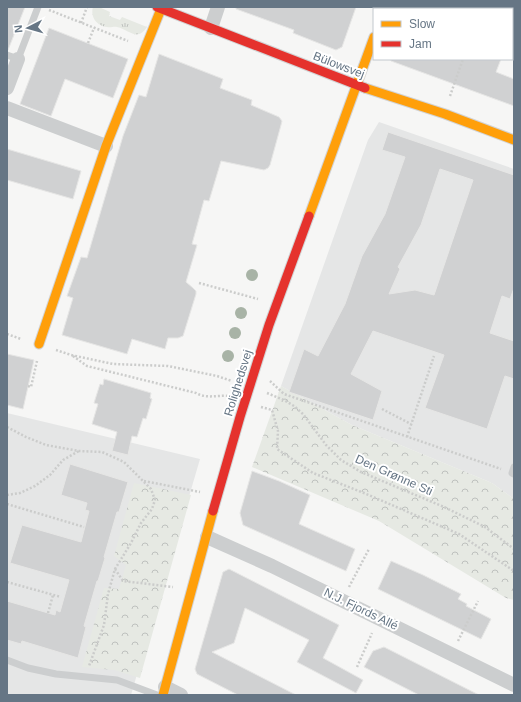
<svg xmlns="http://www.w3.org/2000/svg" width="521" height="702" viewBox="0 0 521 702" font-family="Helvetica,sans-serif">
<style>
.built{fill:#e5e6e6}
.grass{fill:url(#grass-tufts)}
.forest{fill:url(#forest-crowns)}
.building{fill:#d0d1d2;stroke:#e6e6e5;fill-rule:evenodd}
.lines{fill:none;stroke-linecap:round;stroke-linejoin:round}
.slow-casing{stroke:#d2d3d4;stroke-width:11}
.jam-casing{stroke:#d2d3d4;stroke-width:11}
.path{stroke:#cbcccb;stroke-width:2.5;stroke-dasharray:2 2;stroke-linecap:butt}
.lane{stroke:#cccecf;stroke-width:7}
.street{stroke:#cccecf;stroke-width:14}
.slow{stroke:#ff9f0a;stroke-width:9}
.jam{stroke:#e5322d;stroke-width:9}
.tree{fill:#a8b3a6}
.labels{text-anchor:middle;stroke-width:4;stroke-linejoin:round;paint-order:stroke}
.street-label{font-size:12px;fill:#667685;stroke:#fff}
</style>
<defs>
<pattern id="grass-tufts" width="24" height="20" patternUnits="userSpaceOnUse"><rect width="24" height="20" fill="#e6e9e3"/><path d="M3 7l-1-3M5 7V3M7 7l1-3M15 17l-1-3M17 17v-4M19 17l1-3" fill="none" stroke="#bec1be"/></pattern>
<pattern id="forest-crowns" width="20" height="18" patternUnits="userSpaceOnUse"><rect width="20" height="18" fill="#e6e9e3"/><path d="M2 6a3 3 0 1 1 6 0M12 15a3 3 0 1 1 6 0" fill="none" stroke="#bec1be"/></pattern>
</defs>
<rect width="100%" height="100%" fill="#f6f6f5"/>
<path class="built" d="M379,122L514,169V499L492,483L352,425L281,386L368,140Z
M7,413L200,459L131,695H7Z"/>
<path class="grass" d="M93,7H99L110,12L109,16L120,20L122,17L147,27C137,42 130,30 117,27C114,26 111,28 107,27C97,26 90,17 93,7Z"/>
<path class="forest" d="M281,386L352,425L492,483L514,499V600L506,598L379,521L252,467Z
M134,483L191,495L140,678L114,670L82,667L104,588L119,589L126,565L114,556Z"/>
<path class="building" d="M7,7H25L8,50H7Z
M236,7H356L342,47L336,50L293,33L294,30L236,9Z
M49,28L128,59L113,98L65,79L51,116L20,104Z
M159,54L223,79L220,88L252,100L251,105L279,117L282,121L281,125L270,165L268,168L264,170L221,161L209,201L204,200L192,244L197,245L186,282L193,288L196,291V294L183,336L178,338H168L165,349L132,339L127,354L62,335L73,298L67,296L81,257L87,258L123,136L139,95L146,97Z
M391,59H501L496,72L514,79V106L391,61Z
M388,132L514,175V288L510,299L502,296L490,333L514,341V379L505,376L487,429L425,408L444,355L373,331L351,374L382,391L373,420L289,392L304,349L318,356L345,304L362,256L385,214L405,157L382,150ZM440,169L473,180L434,295L415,290L389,294L400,269L398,267L421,225Z
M7,149L81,171L73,199L7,180Z
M7,354L34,360L23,409L7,405Z
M104,379L151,393L150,398L152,399L146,419L143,418L137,437L132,436L128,455L112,451L117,432L92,424L98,404L94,403L100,384L103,385Z
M70,464L128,482L119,512H117L104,557L105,558L98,581H97L84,626L86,627L78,658L22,641L21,644L7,640V601L55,615L56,610L60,612L69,580L10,563L22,525L81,542L89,511L85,510L87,503L61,495Z
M252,471L279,481L310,495L299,524L355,549L346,571L243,525L240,513Z
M391,561L423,575L461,594L458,599L467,604L466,606L491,619L481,639L378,589Z
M229,569L339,625L323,658L363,680L356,693L297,662L309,640L245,608L234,643L212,652L296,695H238L197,674L195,669L223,572Z
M384,647L479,695H419L364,667L373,651Z"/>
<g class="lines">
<g class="slow-casing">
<path id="slow" d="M383,9L384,7
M365,88L445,114L514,140
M309,216L374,37
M39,344L106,146L161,9
M163,695L213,511"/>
</g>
<g class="jam-casing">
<path id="jam" d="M157,7L365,88
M213,511L240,417L269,325L309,216"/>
</g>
<path class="path" d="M49,10L128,41
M81,23L87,7
M88,43L94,28
M450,96L463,59
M199,283L258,299
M7,334L21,339
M56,350L71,355L113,364L168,366L217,376L232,381
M73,356L87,366L196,393C207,399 216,395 228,396
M270,381L284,394L501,469
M28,386L31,387L37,361
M267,393L284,400L294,406L303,414L326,445L341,460L361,472L444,507L485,527L514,549
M261,407L272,410L278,431L277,449L313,473L364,493L459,534L514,571
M382,409L411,424
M7,427L26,437L46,445L79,451L102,452L124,462L151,489L155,500L152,509L141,523L131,543L115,569L108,594L104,625L89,666
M407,437L434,356
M144,481L200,492
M7,495L20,493L35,486L50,475L63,460L79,451
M7,504L84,527
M115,569L123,581L173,587
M7,582L61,597
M349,587L369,549
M48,613L53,595
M458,641L478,601
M357,667L372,633"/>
<path class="lane" d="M7,55L18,59L38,7
M514,467L512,473L514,474
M7,660L28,668L56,674L117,680L157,695"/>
<path class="street" d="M211,28L218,7
M7,88L18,59
M7,108L106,146
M207,537L272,566L514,685
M165,687L181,695"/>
<use href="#slow" class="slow"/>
<use href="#jam" class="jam"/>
</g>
<g class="tree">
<circle cx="252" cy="275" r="6"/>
<circle cx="241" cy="313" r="6"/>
<circle cx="235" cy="333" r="6"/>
<circle cx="228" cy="356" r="6"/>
</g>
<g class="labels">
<g class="street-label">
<text transform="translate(339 65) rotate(21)" y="4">Bülowsvej</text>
<text transform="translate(238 383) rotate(-73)" y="4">Rolighedsvej</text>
<text transform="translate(394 475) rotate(24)" y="4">Den Grønne Sti</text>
<text transform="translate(361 609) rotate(26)" y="4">N.J. Fjords Allé</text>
</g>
</g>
<rect width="521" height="702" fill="none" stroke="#667685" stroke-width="16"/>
<rect x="373" y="8" width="140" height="52" fill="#ffffff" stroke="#c2c8ce"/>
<rect x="381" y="21" width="20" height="6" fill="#ff9f0a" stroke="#c2c8ce"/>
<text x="409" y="28" font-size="12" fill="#667685">Slow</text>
<rect x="381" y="41" width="20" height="6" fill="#e5322d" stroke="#c2c8ce"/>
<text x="409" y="48" font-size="12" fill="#667685">Jam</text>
<g transform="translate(28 28) rotate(264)" stroke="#ffffff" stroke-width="3" paint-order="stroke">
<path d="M0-3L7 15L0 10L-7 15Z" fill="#667685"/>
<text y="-6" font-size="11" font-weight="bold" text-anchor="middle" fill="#667685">N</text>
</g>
</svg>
